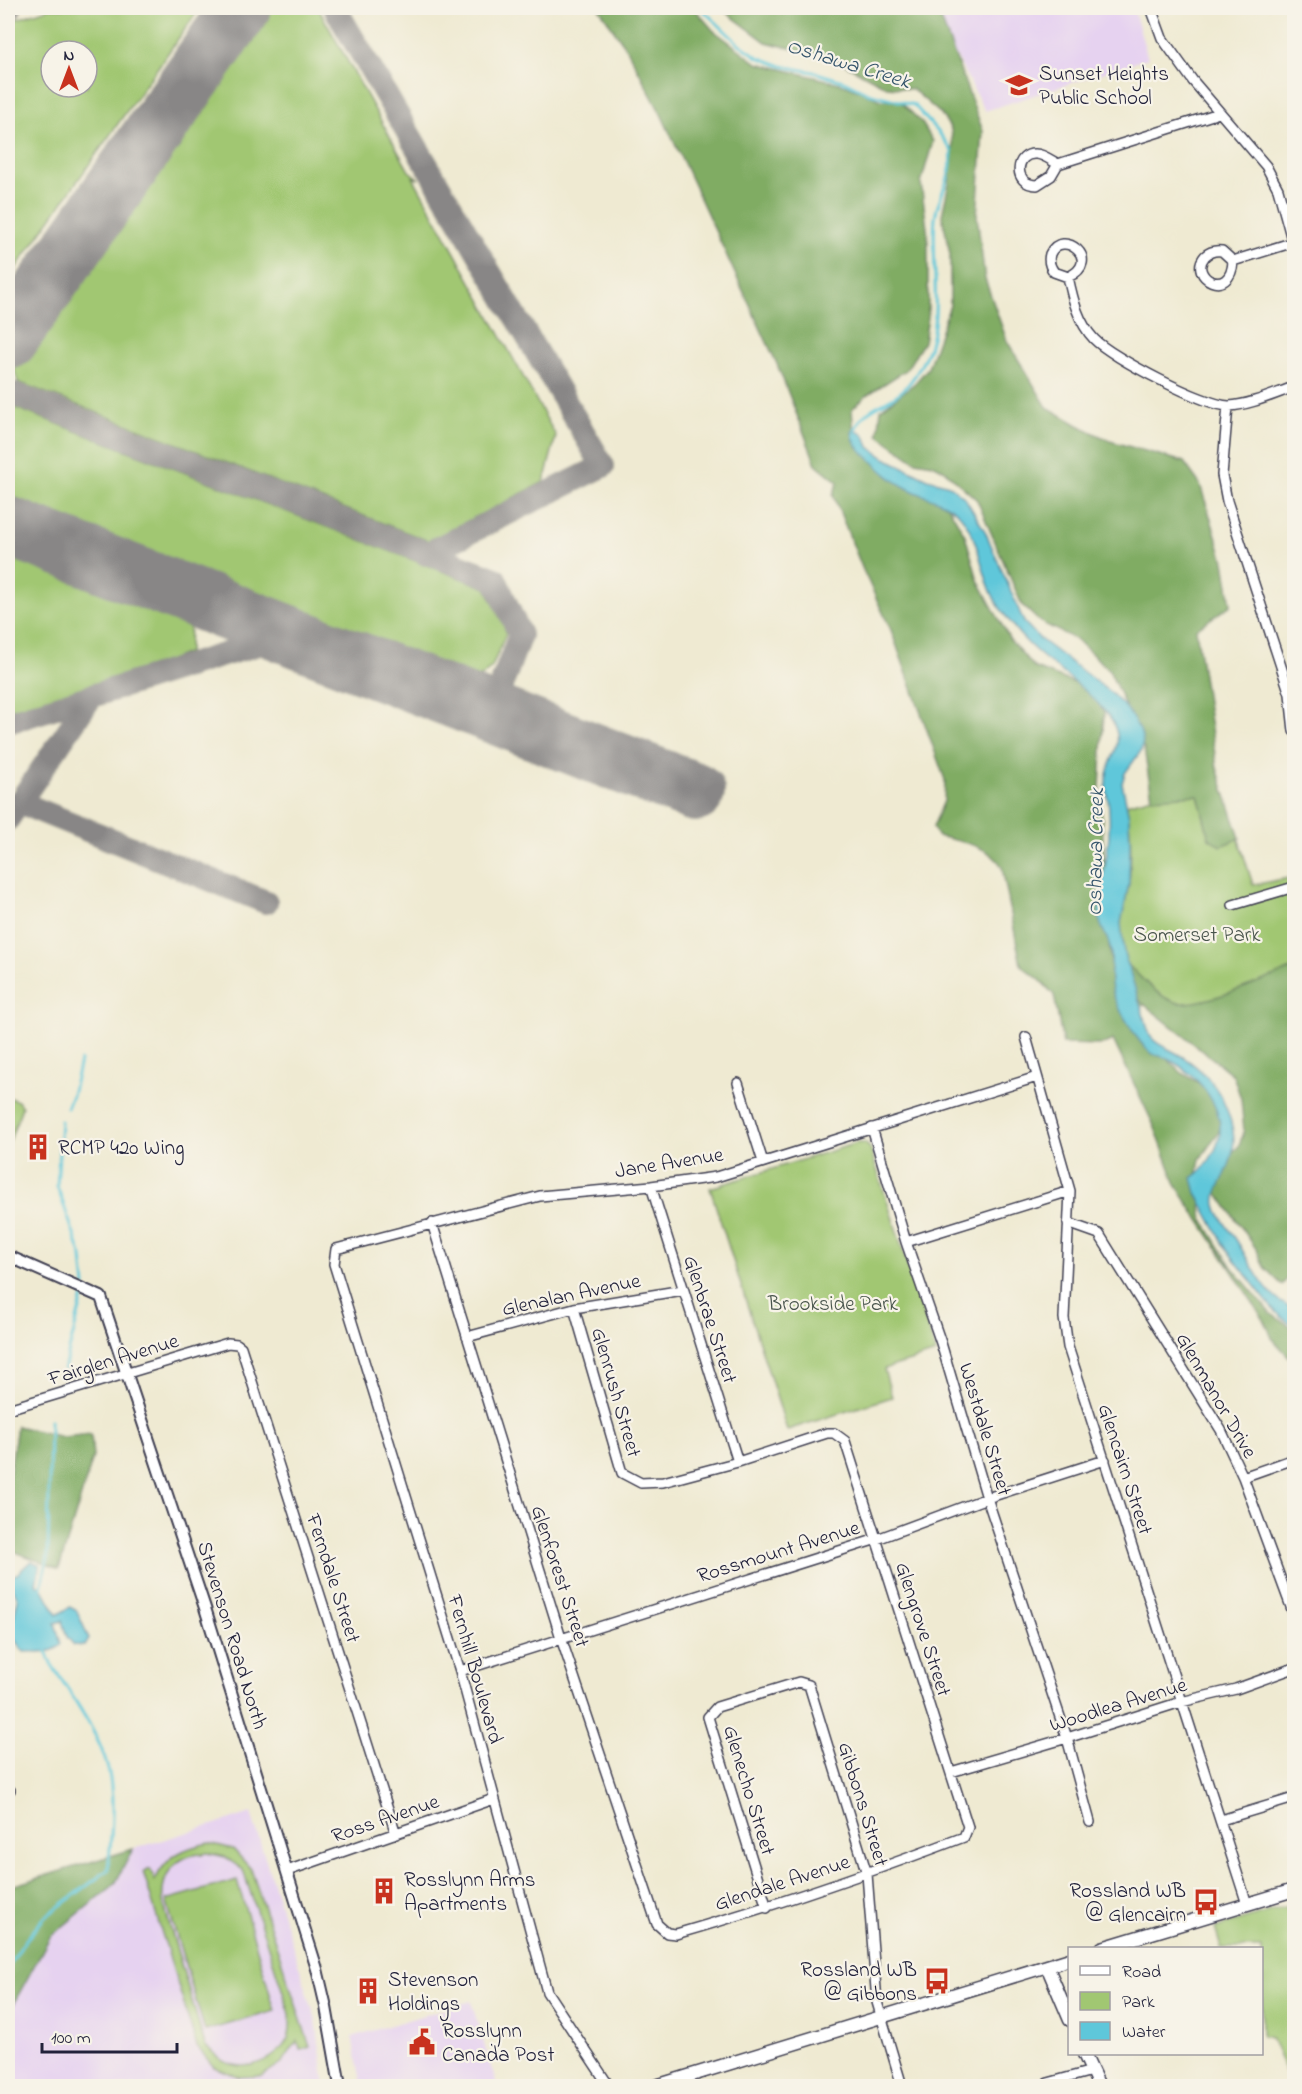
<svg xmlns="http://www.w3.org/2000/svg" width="1302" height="2094" viewBox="0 0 1302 2094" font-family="'Indie Flower',sans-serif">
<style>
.built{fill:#e6d2f0}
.green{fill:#a1c772;stroke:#627456;stroke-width:1.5;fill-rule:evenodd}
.forest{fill:#80ac64;stroke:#516750;stroke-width:1.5}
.water{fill:#5ec7da;stroke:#40748a;stroke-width:1.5}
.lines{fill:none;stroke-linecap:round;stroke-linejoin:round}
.stream{stroke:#5ec7da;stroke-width:3}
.taxiway{stroke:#888686;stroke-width:24}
.runway{stroke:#888686;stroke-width:60}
.minor-casing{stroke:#414052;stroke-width:12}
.tertiary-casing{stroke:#414052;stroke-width:14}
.secondary-casing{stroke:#414052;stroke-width:15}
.minor{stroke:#fff;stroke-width:9}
.tertiary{stroke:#fff;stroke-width:10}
.secondary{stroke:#fff;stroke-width:12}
.labels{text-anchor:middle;stroke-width:4.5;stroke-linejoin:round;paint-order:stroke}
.poi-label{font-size:21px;fill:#22223b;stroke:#f7f3e8;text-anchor:start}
.park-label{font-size:21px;fill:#48544c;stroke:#f7f3e8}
.street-label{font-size:21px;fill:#22223b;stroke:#f7f3e8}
.water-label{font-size:22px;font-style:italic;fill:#34546b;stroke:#f7f3e8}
</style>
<rect width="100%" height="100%" fill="#f7f3e8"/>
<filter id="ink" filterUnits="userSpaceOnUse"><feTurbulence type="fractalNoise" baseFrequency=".0167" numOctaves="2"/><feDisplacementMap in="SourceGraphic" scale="12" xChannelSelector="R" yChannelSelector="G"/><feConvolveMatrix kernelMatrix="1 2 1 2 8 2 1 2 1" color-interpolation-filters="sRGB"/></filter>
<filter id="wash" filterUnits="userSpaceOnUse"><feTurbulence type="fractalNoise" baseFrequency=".008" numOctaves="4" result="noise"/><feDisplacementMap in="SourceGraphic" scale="24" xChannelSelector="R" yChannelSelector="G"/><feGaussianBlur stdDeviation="1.35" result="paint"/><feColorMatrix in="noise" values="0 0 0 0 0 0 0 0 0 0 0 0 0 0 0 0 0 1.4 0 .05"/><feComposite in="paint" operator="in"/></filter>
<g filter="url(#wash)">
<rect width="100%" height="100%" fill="#efead2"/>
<path class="built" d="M931,8H1133L1148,58L985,111Z
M251,1813L316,2020L325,2086H8V2014L50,1937L115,1884L133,1849Z
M471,2001L497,2086H362L352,2037Z"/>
<path class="green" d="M50,8H200L8,279V22ZM51,51H87V87H51Z
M258,8H318L409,171L419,179L413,177L556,436L544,482L429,541L18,382L11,360Z
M8,405L486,588L507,631L492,667L476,682L8,502Z
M8,548L190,621L189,652L88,698L8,720Z
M1220,779L1253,885L1294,877V977L1211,1010L1153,1004L1140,1006C1133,980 1120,953 1121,925C1121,911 1127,897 1129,883C1132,857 1131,829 1126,804Z
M8,1097L18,1101L22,1107L8,1146Z
M857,1143H865L870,1148L936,1353L884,1369L892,1397L787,1430L710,1188Z
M209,1843L233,1849L251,1869L310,2047L301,2050L297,2041L283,2062L262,2076L239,2077L214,2067L197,2047L143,1872L150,1869L155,1880C167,1855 184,1848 209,1843ZM207,1853L225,1857L243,1870L290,2014C290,2022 291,2031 288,2038C277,2061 246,2073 223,2061C217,2057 211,2050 205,2045L163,1902C161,1883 168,1865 187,1857C193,1854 201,1854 207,1853Z
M237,1880L275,2011L205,2031L166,1900Z
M1294,1904V2086H1292L1271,2038L1262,2036V1948H1221L1215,1928Z"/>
<path class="forest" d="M599,8H694L713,30L757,63L847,85L881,100L900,101L922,123L933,141L921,183L928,236V317L924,342L906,370L867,395L852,409L854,435L881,463L948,506L965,535L978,580L1010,640L1035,668L1085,687L1092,694L1104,712L1100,788L1110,957L1128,1018L1137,1030L1182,1073L1209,1089L1224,1107L1222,1127L1200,1159L1197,1177L1203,1220L1232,1267L1270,1313L1294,1329V1357L1291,1359L1272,1338L1266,1323L1176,1185L1155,1128L1113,1040L1101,1045L1063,1044L1054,995L1041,981L1021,965L1002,867C990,845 961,842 937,836L933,827L944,801L945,780L891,630L863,570L833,495L838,482L816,464L777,364L661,114L628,51Z
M723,8H937L983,131L977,216L985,279L1007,341L1047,407L1078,425L1110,441L1184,462L1200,484L1224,561L1231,605L1196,629L1217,768L1240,838L1221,846L1209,838L1198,795L1152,798L1144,748L1134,737L1131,719L1109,670L1077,640L1040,622L1022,605L977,500L944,470L933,464L915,461L878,435L881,409L915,383L928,368L950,305V254L942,215L949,183L953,147L951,129L941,114L912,89L887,87L837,60L766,42L727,13Z
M1128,965C1142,978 1157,996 1175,1002C1198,1009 1271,977 1294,968V1271L1282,1285L1264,1267L1257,1250L1212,1185L1214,1168L1238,1147L1244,1132L1241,1099L1233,1075L1140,1001L1135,992Z
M17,1426L63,1437L91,1434L93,1457L59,1569L8,1549V1484Z
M133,1849L115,1884L50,1937L8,2014V1887Z"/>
<path class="water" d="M854,430L862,433L866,438L869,447L885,458L928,479L949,485L965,498L985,531L1024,622L1040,639L1110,692L1127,709L1140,730L1143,741L1141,751L1125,773L1122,783L1129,817L1130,844L1129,883L1121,923L1124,953L1150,1036C1157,1045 1165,1047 1176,1053C1195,1063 1214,1081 1223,1101C1236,1129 1238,1147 1225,1175C1220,1185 1214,1194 1216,1205C1219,1219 1230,1229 1237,1241C1250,1262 1268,1303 1294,1308V1326L1285,1320L1271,1307L1227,1250L1196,1193L1192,1178C1203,1171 1209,1162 1215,1150C1233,1113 1198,1074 1166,1058C1162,1056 1156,1056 1153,1054C1139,1046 1120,1011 1114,997C1107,977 1114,964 1110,947C1107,934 1098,926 1099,912C1099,892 1105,872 1107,853C1109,839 1110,824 1109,811C1109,802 1106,792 1106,783C1106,757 1129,746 1110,718C1084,681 1040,663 1013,626C1004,614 994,601 989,586C980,563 977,534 959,514C945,500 922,497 905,487C891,480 881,470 869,458C861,451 853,444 852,432Z
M31,1561L40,1565L36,1583L45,1593L57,1615L70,1607L77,1611L89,1639L85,1646L74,1645L67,1637L62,1621L55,1623L61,1644C53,1655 37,1651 24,1652L10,1634L18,1599L8,1577L17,1574Z"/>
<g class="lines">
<path class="stream" d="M701,8L738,43L758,57L782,66L814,72L846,82L868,93L914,105L940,134L952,151C951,158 951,166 949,174C945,188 937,203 935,218C931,257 943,322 926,355C921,367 912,381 903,390C886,406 865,405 855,430
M67,1108L72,1095L80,1061
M61,1121L57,1186L82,1257L85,1286
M64,1369L83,1297
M40,1592L48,1556L50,1420
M8,1968L24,1942L45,1917L108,1870C111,1838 116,1796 107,1765C96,1727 69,1693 49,1660L46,1648"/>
<path class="taxiway" d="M8,8H10
M335,8L603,466L426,554
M8,392L495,579L520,635L500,689L481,710
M8,722L287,635
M18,802L266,902
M8,819L91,697"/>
<path class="runway" d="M8,340L241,8
M8,526L695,792"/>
</g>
</g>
<g filter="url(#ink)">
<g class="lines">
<g class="minor-casing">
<path id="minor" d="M1151,8L1162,38L1193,81L1266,166L1278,189L1294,247
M1058,164L1051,176L1037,185C1012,185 1015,152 1036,154C1043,154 1052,161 1058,164L1219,113
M1233,261L1222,251C1216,250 1210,251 1205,256C1187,277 1231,301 1233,261L1294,242
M1068,277L1054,272C1050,267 1048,261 1050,254C1062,227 1104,261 1068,277C1073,300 1078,322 1094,339C1111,357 1205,406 1229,406C1250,405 1274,394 1294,387
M1228,406L1222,475L1227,501L1290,694L1294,731
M1233,905L1294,887
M1026,1037L1070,1191L1064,1318L1068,1347L1247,1904
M738,1083L763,1162
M872,1128L906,1242L941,1343L987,1498L1067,1738L1090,1822
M651,1186L738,1462
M432,1223L561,1638L657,1924L667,1933L676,1934C774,1906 869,1873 964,1837L968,1827L845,1441L834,1433H827L738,1462L663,1482L641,1483L622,1473L574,1308
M1068,1223L1099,1234L1221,1430L1243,1477L1294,1615
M906,1242L1070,1191
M467,1337L574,1308L683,1290
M8,1409L228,1343L237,1344L241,1347L396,1834
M1243,1477L1294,1459
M460,1671L877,1539L987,1498L1105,1460
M951,1772L1067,1738L1181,1702L1236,1689L1294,1668
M8,1789L10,1790
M1221,1820L1294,1798
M287,1871L494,1799
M767,1908L708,1717L717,1707L799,1682L809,1685L867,1874L877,2002L902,2086
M609,2086L547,1992L460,1671L334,1264L336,1249L540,1196L651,1186L716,1177L1037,1077
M1043,2086L1048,2083L1092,2071"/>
</g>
<g class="tertiary-casing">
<path id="tertiary" d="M8,1256L101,1297L205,1608L317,1969L326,2007L340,2086"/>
</g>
<g class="secondary-casing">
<path id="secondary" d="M1102,1948L1294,1890
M1047,1966L1070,2020
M1084,2054L1099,2086
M656,2086L1070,1959"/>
</g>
<use href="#minor" class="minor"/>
<use href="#tertiary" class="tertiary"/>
<use href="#secondary" class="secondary"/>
</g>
</g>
<defs>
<g id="school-bare" transform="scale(2.07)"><path d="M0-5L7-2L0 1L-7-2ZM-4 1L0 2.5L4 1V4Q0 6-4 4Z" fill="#c8321e" stroke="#f7f3e8" stroke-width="2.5" paint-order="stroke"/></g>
<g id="building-bare" transform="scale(2.07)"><path d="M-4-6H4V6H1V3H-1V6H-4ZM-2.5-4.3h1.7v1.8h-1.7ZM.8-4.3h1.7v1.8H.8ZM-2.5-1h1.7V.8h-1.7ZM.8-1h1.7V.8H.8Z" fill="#c8321e" stroke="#f7f3e8" stroke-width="2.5" paint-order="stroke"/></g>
<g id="bus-bare" transform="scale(2.07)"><path d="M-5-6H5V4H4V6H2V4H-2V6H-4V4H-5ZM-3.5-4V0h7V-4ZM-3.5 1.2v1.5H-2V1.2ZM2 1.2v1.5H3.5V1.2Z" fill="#c8321e" stroke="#f7f3e8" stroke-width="2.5" paint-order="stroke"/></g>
<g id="civic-bare" transform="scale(2.07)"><path d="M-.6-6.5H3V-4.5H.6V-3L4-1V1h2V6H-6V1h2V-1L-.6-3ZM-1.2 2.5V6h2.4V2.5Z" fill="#c8321e" stroke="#f7f3e8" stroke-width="2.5" paint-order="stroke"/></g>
</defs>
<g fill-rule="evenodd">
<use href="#school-bare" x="1019" y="85"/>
<use href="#building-bare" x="38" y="1147"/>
<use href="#building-bare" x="384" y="1891"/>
<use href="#bus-bare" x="1206" y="1902"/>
<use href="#bus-bare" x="937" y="1981"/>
<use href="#building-bare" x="368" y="1991"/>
<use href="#civic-bare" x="422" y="2042"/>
</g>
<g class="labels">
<g class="poi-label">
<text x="1039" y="80">Sunset Heights<tspan x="1039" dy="24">Public School</tspan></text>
<text x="58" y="1154">RCMP 420 Wing</text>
<text x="404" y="1886">Rosslynn Arms<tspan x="404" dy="24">Apartments</tspan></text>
<text x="1186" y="1897" text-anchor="end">Rossland WB<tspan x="1186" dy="24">@ Glencairn</tspan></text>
<text x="917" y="1976" text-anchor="end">Rossland WB<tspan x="917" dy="24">@ Gibbons</tspan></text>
<text x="388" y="1986">Stevenson<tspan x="388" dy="24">Holdings</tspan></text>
<text x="442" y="2037">Rosslynn<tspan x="442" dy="24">Canada Post</tspan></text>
</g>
<g class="park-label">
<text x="1197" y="941">Somerset Park</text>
<text x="833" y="1310">Brookside Park</text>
</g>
<g class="street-label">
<text transform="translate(669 1162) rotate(-9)" y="7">Jane Avenue</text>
<text transform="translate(571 1294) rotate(-12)" y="7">Glenalan Avenue</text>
<text transform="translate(711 1319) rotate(72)" y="7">Glenbrae Street</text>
<text transform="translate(113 1359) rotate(-17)" y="7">Fairglen Avenue</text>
<text transform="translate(617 1392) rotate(74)" y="7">Glenrush Street</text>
<text transform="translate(1217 1395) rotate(60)" y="7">Glenmanor Drive</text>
<text transform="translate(986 1429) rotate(73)" y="7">Westdale Street</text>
<text transform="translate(1126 1469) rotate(72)" y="7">Glencairn Street</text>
<text transform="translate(778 1551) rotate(-17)" y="7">Rossmount Avenue</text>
<text transform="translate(561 1576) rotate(72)" y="7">Glenforest Street</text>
<text transform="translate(334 1578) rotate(72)" y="7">Ferndale Street</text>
<text transform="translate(924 1629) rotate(72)" y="7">Glengrove Street</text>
<text transform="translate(233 1635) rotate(73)" y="7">Stevenson Road North</text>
<text transform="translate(476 1669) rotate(74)" y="7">Fernhill Boulevard</text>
<text transform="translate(1118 1704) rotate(-17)" y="7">Woodlea Avenue</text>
<text transform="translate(750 1790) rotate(73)" y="7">Glenecho Street</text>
<text transform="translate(864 1804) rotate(73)" y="7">Gibbons Street</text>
<text transform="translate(385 1818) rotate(-19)" y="7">Ross Avenue</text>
<text transform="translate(782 1882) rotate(-18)" y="7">Glendale Avenue</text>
</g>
<g class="water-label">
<text transform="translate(849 62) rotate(17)" y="8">Oshawa Creek</text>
<text transform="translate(1094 852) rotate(-89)" y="8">Oshawa Creek</text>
</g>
</g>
<rect width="1302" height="2094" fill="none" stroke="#f7f3e8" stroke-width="30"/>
<rect x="1068" y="1947" width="195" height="108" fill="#f7f3e8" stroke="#a29fa3" stroke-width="1.5"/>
<rect x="1080" y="1966" width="30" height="9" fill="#ffffff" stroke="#a29fa3" stroke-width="1.5"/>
<text x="1122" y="1977" font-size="18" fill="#22223b">Road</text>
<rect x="1080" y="1992" width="30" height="18" fill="#a1c772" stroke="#a29fa3" stroke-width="1.5"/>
<text x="1122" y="2007" font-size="18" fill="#22223b">Park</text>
<rect x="1080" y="2022" width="30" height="18" fill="#5ec7da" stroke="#a29fa3" stroke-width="1.5"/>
<text x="1122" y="2037" font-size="18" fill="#22223b">Water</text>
<g transform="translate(69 69)"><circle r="28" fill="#f7f3e8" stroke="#a29fa3" stroke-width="1.5"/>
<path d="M0-4.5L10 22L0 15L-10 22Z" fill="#c8321e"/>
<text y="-9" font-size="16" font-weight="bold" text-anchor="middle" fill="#22223b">N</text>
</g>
<path d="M42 2043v9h135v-9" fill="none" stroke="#22223b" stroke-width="3"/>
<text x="51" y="2043" font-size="18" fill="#22223b" stroke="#f7f3e8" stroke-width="4.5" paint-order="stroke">100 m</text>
</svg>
